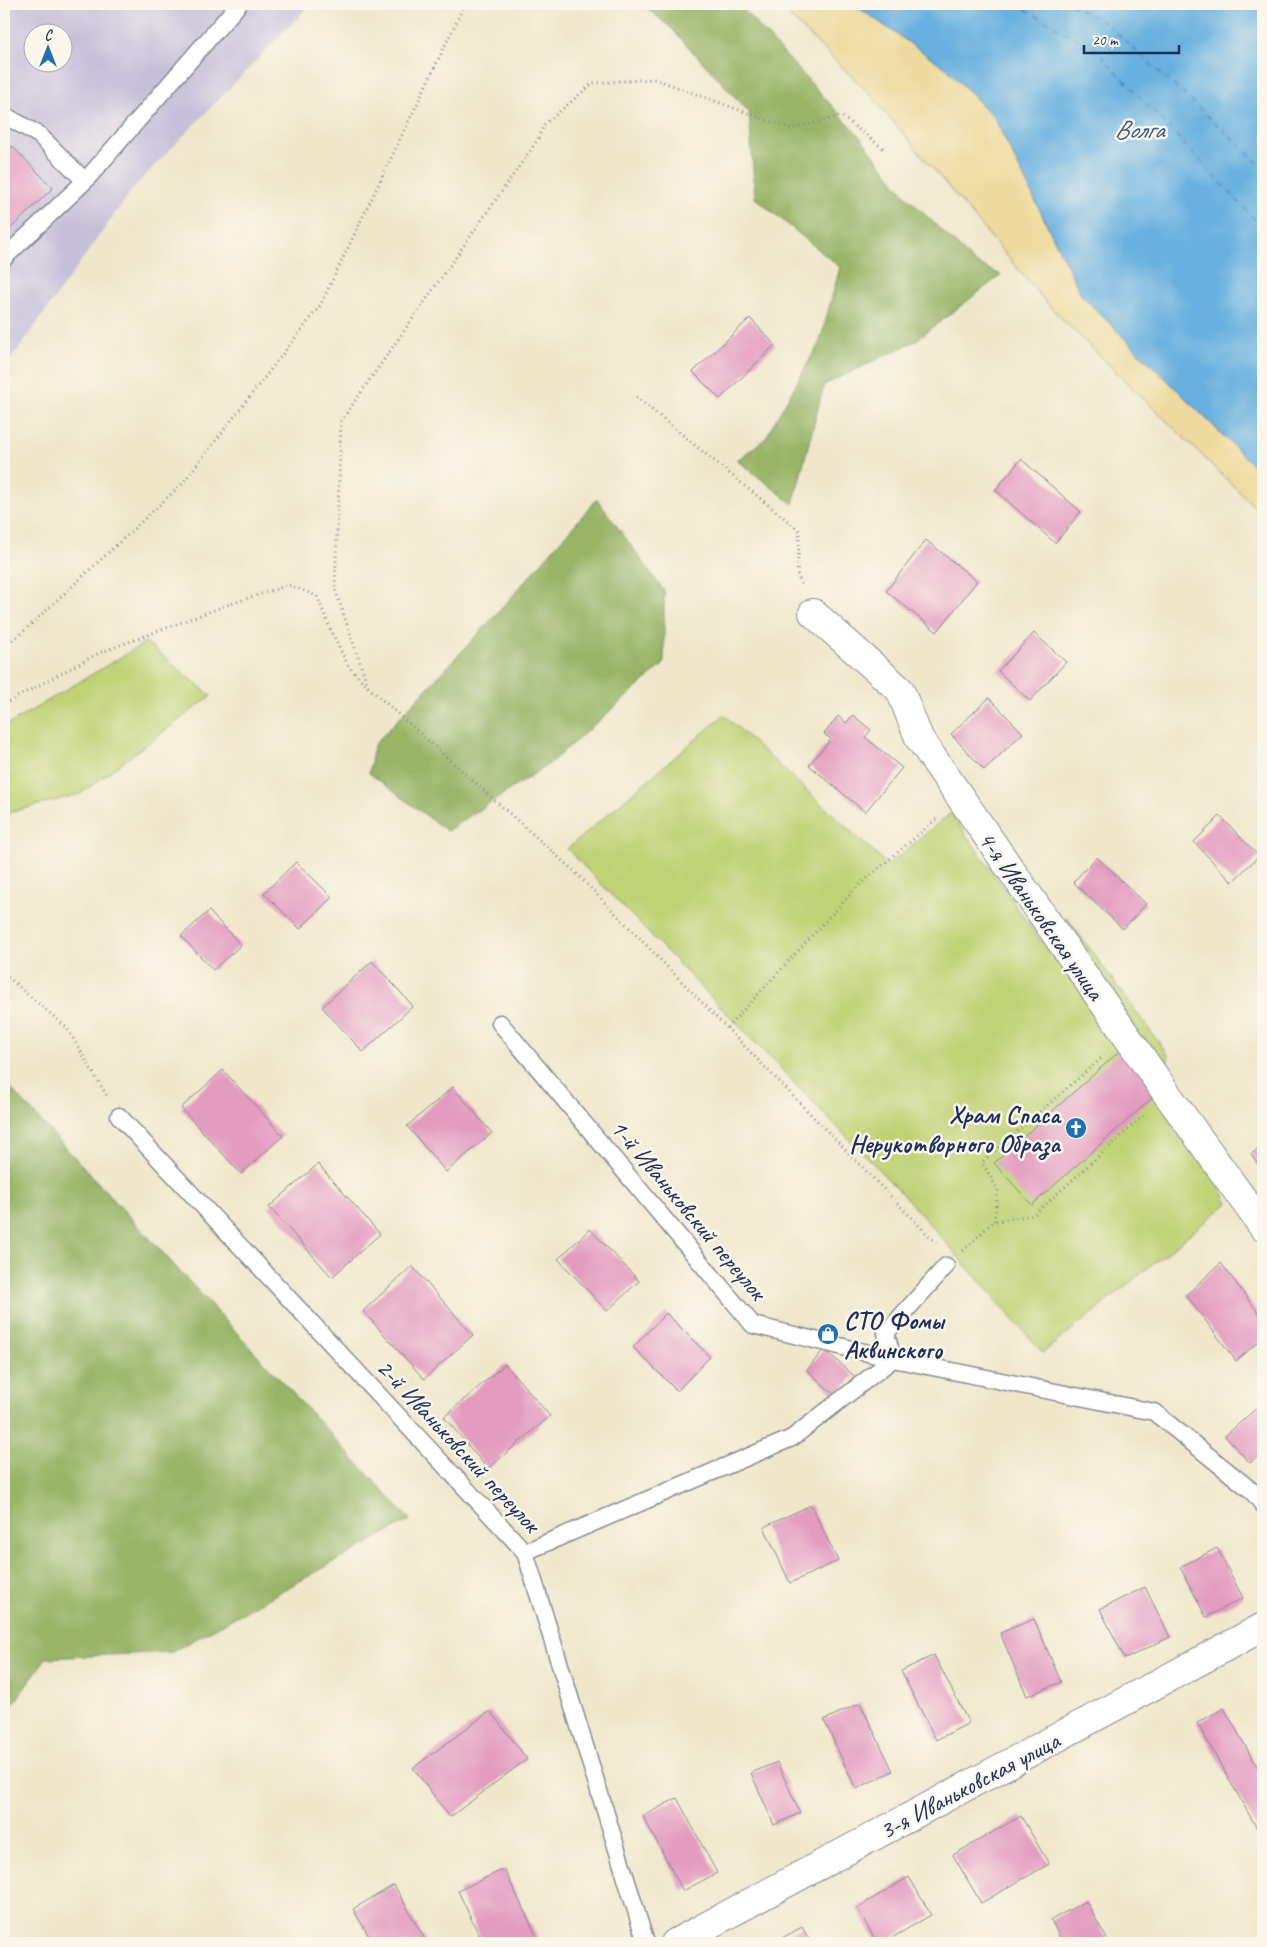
<svg xmlns="http://www.w3.org/2000/svg" width="1267" height="1947" viewBox="0 0 1267 1947" font-family="Caveat,sans-serif">
<style>
.industrial{fill:#c6c0da;fill-rule:evenodd}
.green{fill:#c0d275;stroke:#6e806a}
.forest{fill:#98b466;stroke:#5a7262}
.sand{fill:#eeda9e;stroke:#84847e}
.water{fill:#68b0df;stroke:#42709e}
.lines{fill:none;stroke-linecap:round;stroke-linejoin:round}
.ferry{stroke:#325685;stroke-width:1;stroke-dasharray:6 5;stroke-linecap:butt}
.building{fill:#e39bbf}
.lane-casing{stroke:#868b94;stroke-width:19}
.street-casing{stroke:#868b94;stroke-width:30}
.path{stroke:#868b94;stroke-width:3;stroke-dasharray:1 4;stroke-linecap:butt}
.lane{stroke:#fff;stroke-width:16}
.street{stroke:#fff;stroke-width:28}
.labels{text-anchor:middle;stroke-width:5;stroke-linejoin:round;paint-order:stroke}
.street-label{font-size:25px;fill:#1b2f5e;stroke:#fbf7ec}
.poi-label{font-size:25px;font-weight:bold;fill:#1b2f5e;stroke:#fbf7ec;text-anchor:end}
.water-label{font-size:26px;font-style:italic;fill:#325685;stroke:#fbf7ec}
</style>
<rect width="100%" height="100%" fill="#fbf7ec"/>
<filter id="ink" filterUnits="userSpaceOnUse"><feTurbulence type="fractalNoise" baseFrequency=".02" numOctaves="2"/><feDisplacementMap in="SourceGraphic" scale="10" xChannelSelector="R" yChannelSelector="G"/><feConvolveMatrix kernelMatrix="1 2 1 2 8 2 1 2 1" color-interpolation-filters="sRGB"/></filter>
<filter id="wash" filterUnits="userSpaceOnUse"><feTurbulence type="fractalNoise" baseFrequency=".0096" numOctaves="4" result="noise"/><feDisplacementMap in="SourceGraphic" scale="20" xChannelSelector="R" yChannelSelector="G"/><feGaussianBlur stdDeviation="1.12" result="paint"/><feColorMatrix in="noise" values="0 0 0 0 0 0 0 0 0 0 0 0 0 0 0 0 0 1.4 0 .05"/><feComposite in="paint" operator="in"/></filter>
<g filter="url(#wash)">
<rect width="100%" height="100%" fill="#f0e7cb"/>
<path class="industrial" d="M4,4H311L135,186L4,369ZM32,32H62V62H32Z"/>
<path class="green" d="M146,642L211,696L80,794L4,814V727Z
M724,715L888,865L951,813L1041,942L1067,918L1168,1055L1167,1094L1228,1203L1043,1353L910,1202L567,849Z"/>
<path class="forest" d="M642,4H738L857,133L904,194L975,263L1001,275L915,341L824,385L793,504L737,460L765,439L820,342L840,267L755,198L749,112L671,28Z
M597,499L664,591V664L549,764L447,831L369,773L374,745L494,617Z
M4,1081L410,1520L172,1652L46,1658L4,1717Z"/>
<path class="sand" d="M777,4H853L946,68L994,117L1082,296L1263,475V515L1051,308L869,93Z"/>
<path class="water" d="M853,4H1263V475L1082,296L994,117L946,68Z"/>
<g class="lines">
<path class="ferry" d="M1016,4L1095,49L1263,228
M1070,4L1106,23L1263,167"/>
</g>
<g id="blocks">
<path class="building" d="M12,146L53,188L4,235V154Z
M750,318L775,345L720,399L693,372Z
M1021,459L1081,512L1055,543L995,490Z
M926,540L977,581L937,632L886,591Z
M1034,633L1066,662L1030,701L998,671Z
M989,698L1023,733L984,770L951,734Z
M853,715L871,730L865,737L902,768L865,812L809,765L831,739L824,734L838,716L846,723Z
M1220,816L1259,856L1232,882L1194,842Z
M1097,857L1146,904L1123,929L1073,882Z
M296,862L332,897L300,929L264,893Z
M209,911L241,945L213,970L181,936Z
M372,961L413,1006L363,1052L322,1007Z
M1120,1051L1158,1093L1032,1205L994,1163Z
M223,1070L283,1136L241,1174L181,1108Z
M453,1087L492,1133L446,1172L407,1126Z
M1263,1146V1172L1251,1154Z
M318,1164L380,1234L332,1277L269,1207Z
M590,1229L639,1281L607,1311L558,1259Z
M1221,1263L1263,1319V1338L1236,1361L1186,1295Z
M412,1266L473,1335L424,1379L363,1311Z
M666,1313L710,1357L677,1391L633,1347Z
M824,1349L854,1376L836,1396L807,1370Z
M505,1364L550,1416L488,1469L444,1417Z
M1260,1405L1263,1409V1451L1250,1463L1225,1436Z
M811,1505L838,1561L790,1583L764,1527Z
M1217,1548L1243,1598L1206,1617L1180,1567Z
M1145,1587L1170,1637L1125,1659L1100,1609Z
M1034,1619L1061,1682L1027,1696L1000,1633Z
M934,1655L969,1723L936,1740L901,1671Z
M860,1703L893,1771L856,1789L824,1720Z
M1224,1708L1263,1777V1839L1197,1723Z
M490,1711L527,1759L450,1817L413,1768Z
M777,1762L800,1813L774,1825L751,1773Z
M677,1798L717,1873L683,1891L643,1816Z
M1021,1816L1049,1864L981,1903L953,1855Z
M504,1869L540,1943H483L458,1891Z
M909,1877L931,1915L883,1943H877L857,1908Z
M394,1885L427,1943H373L353,1909Z
M1086,1901L1109,1943H1063L1051,1920Z
M802,1927L811,1943H773Z"/>
</g>
</g>
<g filter="url(#ink)">
<use href="#blocks" fill-opacity="0" stroke="#868b94" stroke-width="1"/>
<g class="lines">
<g class="lane-casing">
<path id="lane" d="M4,115L39,135L85,181
M4,258L85,181L239,4
M500,1023L753,1325L893,1359L1154,1412L1252,1491L1263,1505
M119,1116L525,1552L646,1943
M525,1552L792,1438L893,1359L886,1333L946,1266"/>
</g>
<g class="street-casing">
<path id="street" d="M813,613L900,690L919,738L1167,1094L1263,1227
M675,1943L1263,1627"/>
</g>
<path class="path" d="M636,397L800,531L797,573L802,587
M4,646L23,632L182,484L320,306L465,4
M368,686L335,589L341,421L537,141L544,125L593,83L655,79L791,129L841,116L884,149
M4,704L99,653L227,605L289,585L317,596L332,633L349,667L368,687L575,872L937,1244
M4,974L67,1028L107,1096
M727,1028L857,887L939,817
M994,1221L998,1190L982,1162L1104,1056
M963,1251L994,1221L1034,1215L1145,1114"/>
<use href="#lane" class="lane"/>
<use href="#street" class="street"/>
</g>
</g>
<defs>
<g id="church-disc" transform="scale(1.125)"><circle r="9.5" fill="#1f6fb2" stroke="#fbf7ec"/><path d="M-1.2-6h2.4v3.5h3.3v2.4h-3.3V6h-2.4V-.1h-3.3v-2.4h3.3Z" fill="#fff"/></g>
<g id="shop-disc" transform="scale(1.125)"><circle r="9.5" fill="#1f6fb2" stroke="#fbf7ec"/><path d="M-5-2.5h2.3a2.7 3.5 0 0 1 5.4 0H5L5.5 6h-11ZM-1.5-2.5h3a1.5 2.3 0 0 0-3 0Z" fill="#fff"/></g>
</defs>
<g fill-rule="evenodd">
<use href="#church-disc" x="1076" y="1128"/>
<use href="#shop-disc" x="828" y="1334"/>
</g>
<g class="labels">
<g class="street-label">
<text transform="translate(1042 915) rotate(55)" y="9">4-я Иваньковская улица</text>
<text transform="translate(689 1209) rotate(50)" y="9">1-й Иваньковский переулок</text>
<text transform="translate(459 1445) rotate(47)" y="9">2-й Иваньковский переулок</text>
<text transform="translate(969 1785) rotate(-28)" y="9">3-я Иваньковская улица</text>
</g>
<g class="poi-label">
<text x="1060" y="1123">Храм Спаса<tspan x="1060" dy="29">Нерукотворного Образа</tspan></text>
<text x="844" y="1329" text-anchor="start">СТО Фомы<tspan x="844" dy="29">Аквинского</tspan></text>
</g>
<g class="water-label">
<text x="1139" y="138">Волга</text>
</g>
</g>
<rect width="1267" height="1947" fill="none" stroke="#fbf7ec" stroke-width="20"/>
<g transform="translate(48 48)"><circle r="24" fill="#fbf7ec" stroke="#a1a7b3"/>
<path d="M0-4L9 19L0 12L-9 19Z" fill="#1f6fb2"/>
<text y="-8" font-size="14" font-weight="bold" text-anchor="middle" fill="#1b2f5e">С</text>
</g>
<path d="M1084 45v8h95v-8" fill="none" stroke="#1b2f5e" stroke-width="2.5"/>
<text x="1092" y="45" font-size="15" fill="#1b2f5e" stroke="#fbf7ec" stroke-width="4" paint-order="stroke">20 m</text>
</svg>
